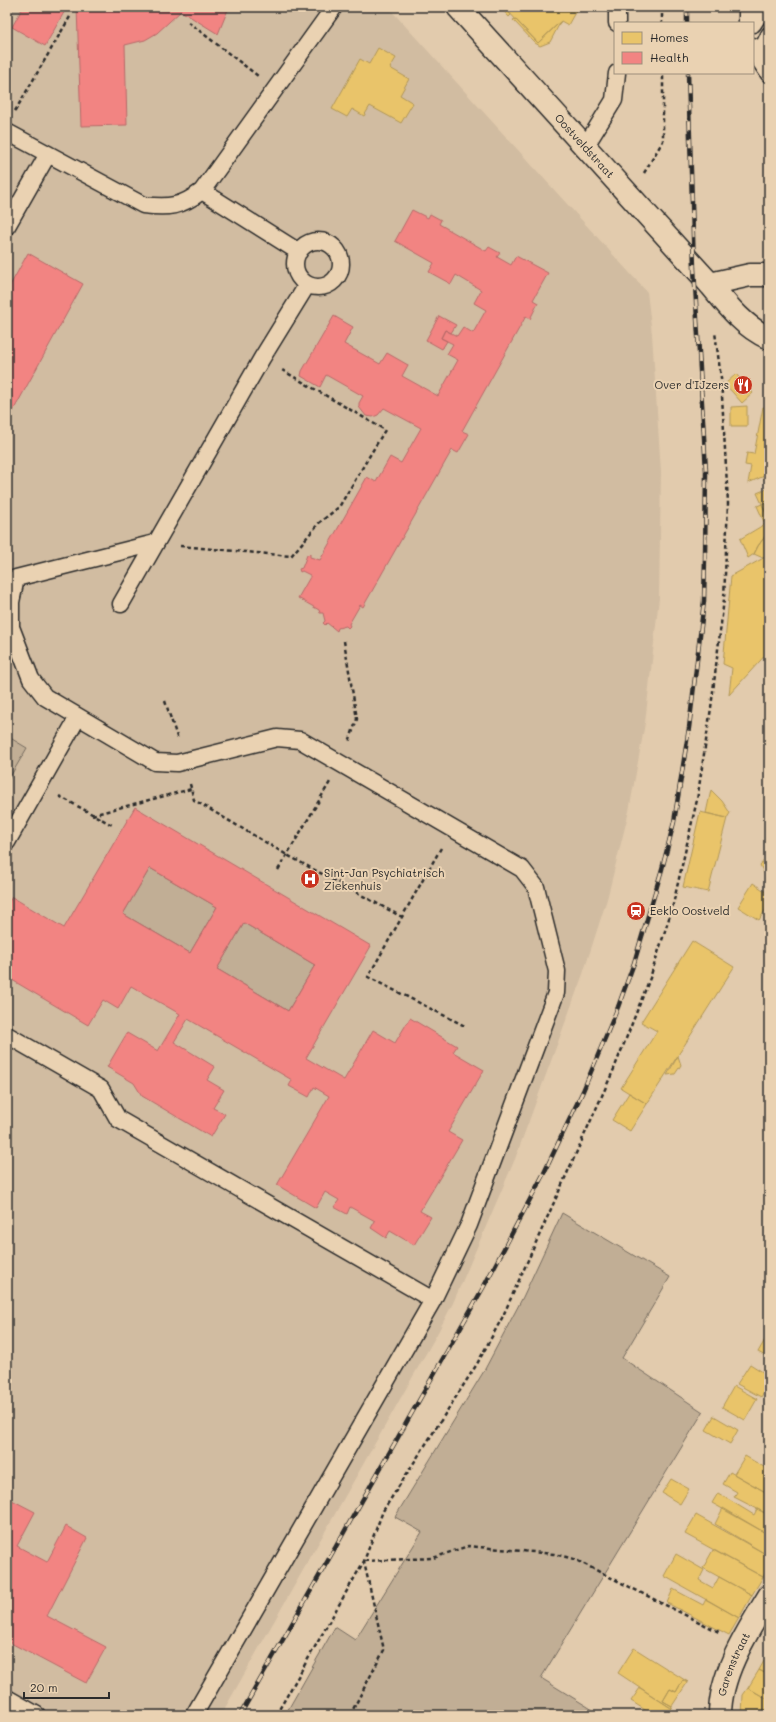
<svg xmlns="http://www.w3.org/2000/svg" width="776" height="1722" viewBox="0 0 776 1722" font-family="Mali,sans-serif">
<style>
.built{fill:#d1bca1}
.green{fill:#c1ae95;stroke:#766c60}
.homes{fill:#e9c46a;stroke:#b09657}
.health{fill:#f28482;stroke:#b66968;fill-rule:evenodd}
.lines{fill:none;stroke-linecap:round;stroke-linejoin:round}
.service-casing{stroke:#2b2b2b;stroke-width:19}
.minor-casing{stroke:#2b2b2b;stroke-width:25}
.tertiary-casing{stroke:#2b2b2b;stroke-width:25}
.path{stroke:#2b2b2b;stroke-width:2.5;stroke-dasharray:4 3;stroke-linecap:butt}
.service{stroke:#ead2b2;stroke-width:16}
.minor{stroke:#ead2b2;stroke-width:22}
.tertiary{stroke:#ead2b2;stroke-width:22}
.rail-casing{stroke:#2b2b2b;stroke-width:4.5}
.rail{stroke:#ead2b2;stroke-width:3;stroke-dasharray:9;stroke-linecap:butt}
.labels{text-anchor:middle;stroke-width:4;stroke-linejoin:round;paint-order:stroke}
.street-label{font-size:11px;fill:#2b2b2b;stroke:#ead2b2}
.poi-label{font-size:11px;fill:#2b2b2b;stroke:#ead2b2;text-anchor:start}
</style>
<rect width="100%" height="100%" fill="#e2cbad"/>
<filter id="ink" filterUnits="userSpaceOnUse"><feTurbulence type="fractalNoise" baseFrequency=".025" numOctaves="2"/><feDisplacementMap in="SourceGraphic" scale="8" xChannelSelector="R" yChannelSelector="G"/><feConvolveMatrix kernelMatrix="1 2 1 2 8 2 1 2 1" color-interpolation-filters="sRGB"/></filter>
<g filter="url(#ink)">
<path class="built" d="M7,7H388L647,292L652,334L661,472L659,598L645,723L629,811L607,899L583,974L515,1159L453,1303L437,1334L221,1715H7Z"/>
<path class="green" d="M7,736L27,748L7,782Z
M150,868L217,907L190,953L123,914Z
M244,923L315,965L288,1011L217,969Z
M562,1213L670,1277L622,1358L703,1412L541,1678L601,1715H285L335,1627L355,1640L422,1532L395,1517L484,1371L523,1297Z"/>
<path class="homes" d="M500,7H504L511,15L509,17Z
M504,7H578L568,25L561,21L538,43Z
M515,19L538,43L561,21L550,42L540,46L535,43L513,20Z
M378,48L396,58L390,68L409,79L400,95L413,103L401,123L370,106L364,116L352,109L347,117L332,109L360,59L369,64Z
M736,374L753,393L742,403L725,384Z
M747,406V426H731V407Z
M763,407L769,408V474L748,483L751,466L745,465L747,453L754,454Z
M769,474V488L763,476Z
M769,488V500L762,504L757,493Z
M769,500V514L767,516L762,504Z
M762,504L767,516L769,514V531L758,546L754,554L748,558L740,539L765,524L757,506Z
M769,531V555L763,558L754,554L758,546Z
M769,555V651L729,695L732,668L723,664L731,576Z
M711,790L722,801L730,813L727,818L706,813Z
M700,812L727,818L708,892L683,887Z
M769,855V883L760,865Z
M753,883L769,894V904L759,920L738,907Z
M692,941L734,967L647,1104L621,1088L657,1031L641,1022Z
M678,1056L681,1065L675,1074L667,1075Z
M629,1093L647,1104L630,1131L612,1120Z
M766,1338L769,1339V1358L758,1352Z
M750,1364L769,1376V1384L761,1397L737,1384Z
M734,1386L757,1399L745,1420L722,1407Z
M714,1416L738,1430L730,1444L706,1430Z
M745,1456L769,1470V1494L734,1474Z
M730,1472L769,1494V1515L734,1497L737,1492L723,1484Z
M671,1479L689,1489L680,1504L662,1493Z
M718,1493L754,1515L757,1509L769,1515V1535L712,1503Z
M723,1508L769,1535V1556L715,1524Z
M696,1515L769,1556V1566L763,1577L685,1534Z
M713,1550L763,1577L752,1595L703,1568Z
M676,1554L704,1570L699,1580L713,1588L719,1577L752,1595L739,1618L664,1576Z
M673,1589L703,1605L706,1599L739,1618L729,1635L667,1603Z
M634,1648L688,1682L683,1680L676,1692L670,1689L663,1701L672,1706L671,1708L618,1673Z
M769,1652V1675L759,1670Z
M759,1670L769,1675V1700L748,1688Z
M683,1680L687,1683L672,1706L663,1701L670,1689L676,1692Z
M640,1688L671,1708L666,1715H653L631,1701Z
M748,1688L769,1700V1715H742L743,1695Z"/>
<path class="health" d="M23,7H67L45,46L12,27Z
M77,7H229L218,34L181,11L157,33L145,40L125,45L127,125L81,126Z
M412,210L428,218L430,214L441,220L439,224L486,251L489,247L500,253L497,257L511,265L516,256L548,273L533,300L538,303L530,319L526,316L462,431L469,434L458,453L452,450L363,607L360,605L349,624L350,626L348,628L346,626L338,628L337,631L327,623L325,625L323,623L325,621L323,613H320L319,610L298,598L310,577V575L302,571L300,572L299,569L302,568L307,555L310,554V557L320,560L367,477L376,482L390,457L401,463L421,428L384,408L378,415L373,417L366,416L359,407V403L363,396L326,375L320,387L301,376L302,371L334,316L353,327L344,344L380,364L387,353L408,365L402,376L438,396L458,360L447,354L453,344L441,338L445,330L457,336L463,327L473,333L486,310L474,303L481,290L456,275L451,284L429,272L434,263L395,241Z
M28,253L83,284L7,422V291Z
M439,316L456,325L451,333L445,330L441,338L447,341L442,349L426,340Z
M135,807L371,946L306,1058L344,1080L373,1030L395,1043L410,1018L457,1046L453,1052L484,1070L448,1132L462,1140L420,1211L431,1217L414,1245L390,1231L386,1238L371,1228L375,1221L350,1207L347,1214L334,1207L339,1200L325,1192L316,1208L277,1185L329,1096L314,1087L309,1097L289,1086L292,1080L188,1019L174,1042L215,1067L207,1080L224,1090L213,1108L225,1114L211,1137L142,1096L134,1083L107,1067L127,1033L158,1051L180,1014L131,986L118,1009L103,1000L88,1025L7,977V905L12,897L64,928ZM150,868L217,907L190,953L123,914ZM244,923L315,965L288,1011L217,969Z
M8,1498L35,1512L17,1546L47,1562L66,1526L87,1538L47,1616L106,1647L86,1683L7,1641Z"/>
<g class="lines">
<g class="service-casing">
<path id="service" d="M617,7V23
M747,7V23
M753,24L764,7
M753,46L758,58L769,74
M758,58L769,35
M7,132L143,205C169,208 181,207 202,191L334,7
M585,147L614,100L617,73
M202,191L299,252
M7,226L48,154
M295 264a23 23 0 1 1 46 0a23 23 0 1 1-46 0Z
M155,543L16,578L11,602V627L31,679L45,697L155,762L177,763L277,738L300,740L522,869L536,887L557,971L556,993L469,1225L433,1300L194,1715
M121,604L262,358L307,285
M7,842L78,717
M7,1035L101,1089L118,1119L433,1300
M7,1698L37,1715"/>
</g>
<g class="minor-casing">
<g id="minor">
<path id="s1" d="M720,1715C720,1673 748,1631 769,1596"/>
</g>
</g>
<g class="tertiary-casing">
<g id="tertiary">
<path id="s2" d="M458,7L710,284C727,305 744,327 769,338"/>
<path d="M710,284L750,275H769"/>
</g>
</g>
<path class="path" d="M662,7V23
M188,22L258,76
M15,111L71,15
M644,173L663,141V73
M180,546L291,556L319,523L339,507L385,430L282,370
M344,641L357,719L349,742
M165,701L178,740
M190,784L194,800L287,855L402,917
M59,796L114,826
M92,815L191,789
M441,848L368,977L465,1026
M278,870L330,782
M364,1561L433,1558L468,1546L554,1554L574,1559L719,1632
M276,1715L364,1561L383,1511L477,1364L502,1318L614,1069L650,978L672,909L697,800L711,708L724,599L728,503L721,378L715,332
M350,1715L384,1650L364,1562"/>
<use href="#service" class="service"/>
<use href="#minor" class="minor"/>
<use href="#tertiary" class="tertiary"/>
<g class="rail-casing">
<path id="rail" d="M687,7V23
M240,1715L483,1288L544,1173L583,1091L618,1007L634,963L662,869L674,822L689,728L704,601L705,558L706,471L694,268L688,73"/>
</g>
<use href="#rail" class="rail"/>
</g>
</g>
<defs>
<g id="restaurant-disc" transform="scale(1)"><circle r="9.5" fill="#c8321e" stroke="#ead2b2"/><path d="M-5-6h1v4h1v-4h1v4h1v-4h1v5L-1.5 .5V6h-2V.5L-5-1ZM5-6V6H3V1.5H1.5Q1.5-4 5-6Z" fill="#fff"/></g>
<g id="hospital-disc" transform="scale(1)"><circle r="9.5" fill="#c8321e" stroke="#ead2b2"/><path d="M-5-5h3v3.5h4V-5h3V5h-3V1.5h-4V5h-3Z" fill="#fff"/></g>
<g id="station-disc" transform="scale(1)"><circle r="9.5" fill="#c8321e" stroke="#ead2b2"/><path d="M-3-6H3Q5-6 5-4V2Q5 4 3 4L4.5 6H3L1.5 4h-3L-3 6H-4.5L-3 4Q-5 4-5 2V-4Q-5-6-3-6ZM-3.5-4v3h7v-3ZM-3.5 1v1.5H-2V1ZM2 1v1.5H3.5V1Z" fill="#fff"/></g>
</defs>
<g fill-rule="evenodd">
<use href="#restaurant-disc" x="743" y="385"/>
<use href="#hospital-disc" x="310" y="879"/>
<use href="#station-disc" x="636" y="911"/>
</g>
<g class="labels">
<g class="street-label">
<text dy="4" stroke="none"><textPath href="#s2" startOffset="188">Oostveldstraat</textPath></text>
<text dy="4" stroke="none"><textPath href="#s1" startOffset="53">Garenstraat</textPath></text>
</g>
<g class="poi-label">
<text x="729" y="389" text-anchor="end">Over d'IJzers</text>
<text x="324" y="877">Sint-Jan Psychiatrisch<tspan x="324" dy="13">Ziekenhuis</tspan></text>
<text x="650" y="915">Eeklo Oostveld</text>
</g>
</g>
<rect width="776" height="1722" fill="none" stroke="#ead2b2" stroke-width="24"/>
<rect x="12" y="12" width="752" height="1698" fill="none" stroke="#2b2b2b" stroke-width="1.5" filter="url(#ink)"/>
<rect x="614" y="22" width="140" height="52" fill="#ead2b2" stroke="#9e8f7c"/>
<rect x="622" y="32" width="20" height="12" fill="#e9c46a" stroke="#9e8f7c"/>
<text x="650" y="42" font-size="12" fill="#2b2b2b">Homes</text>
<rect x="622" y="52" width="20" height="12" fill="#f28482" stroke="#9e8f7c"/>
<text x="650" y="62" font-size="12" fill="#2b2b2b">Health</text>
<path d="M24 1692v6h85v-6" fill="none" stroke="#2b2b2b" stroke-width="2"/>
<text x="30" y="1692" font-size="12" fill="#2b2b2b" stroke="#ead2b2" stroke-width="3" paint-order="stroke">20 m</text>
</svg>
